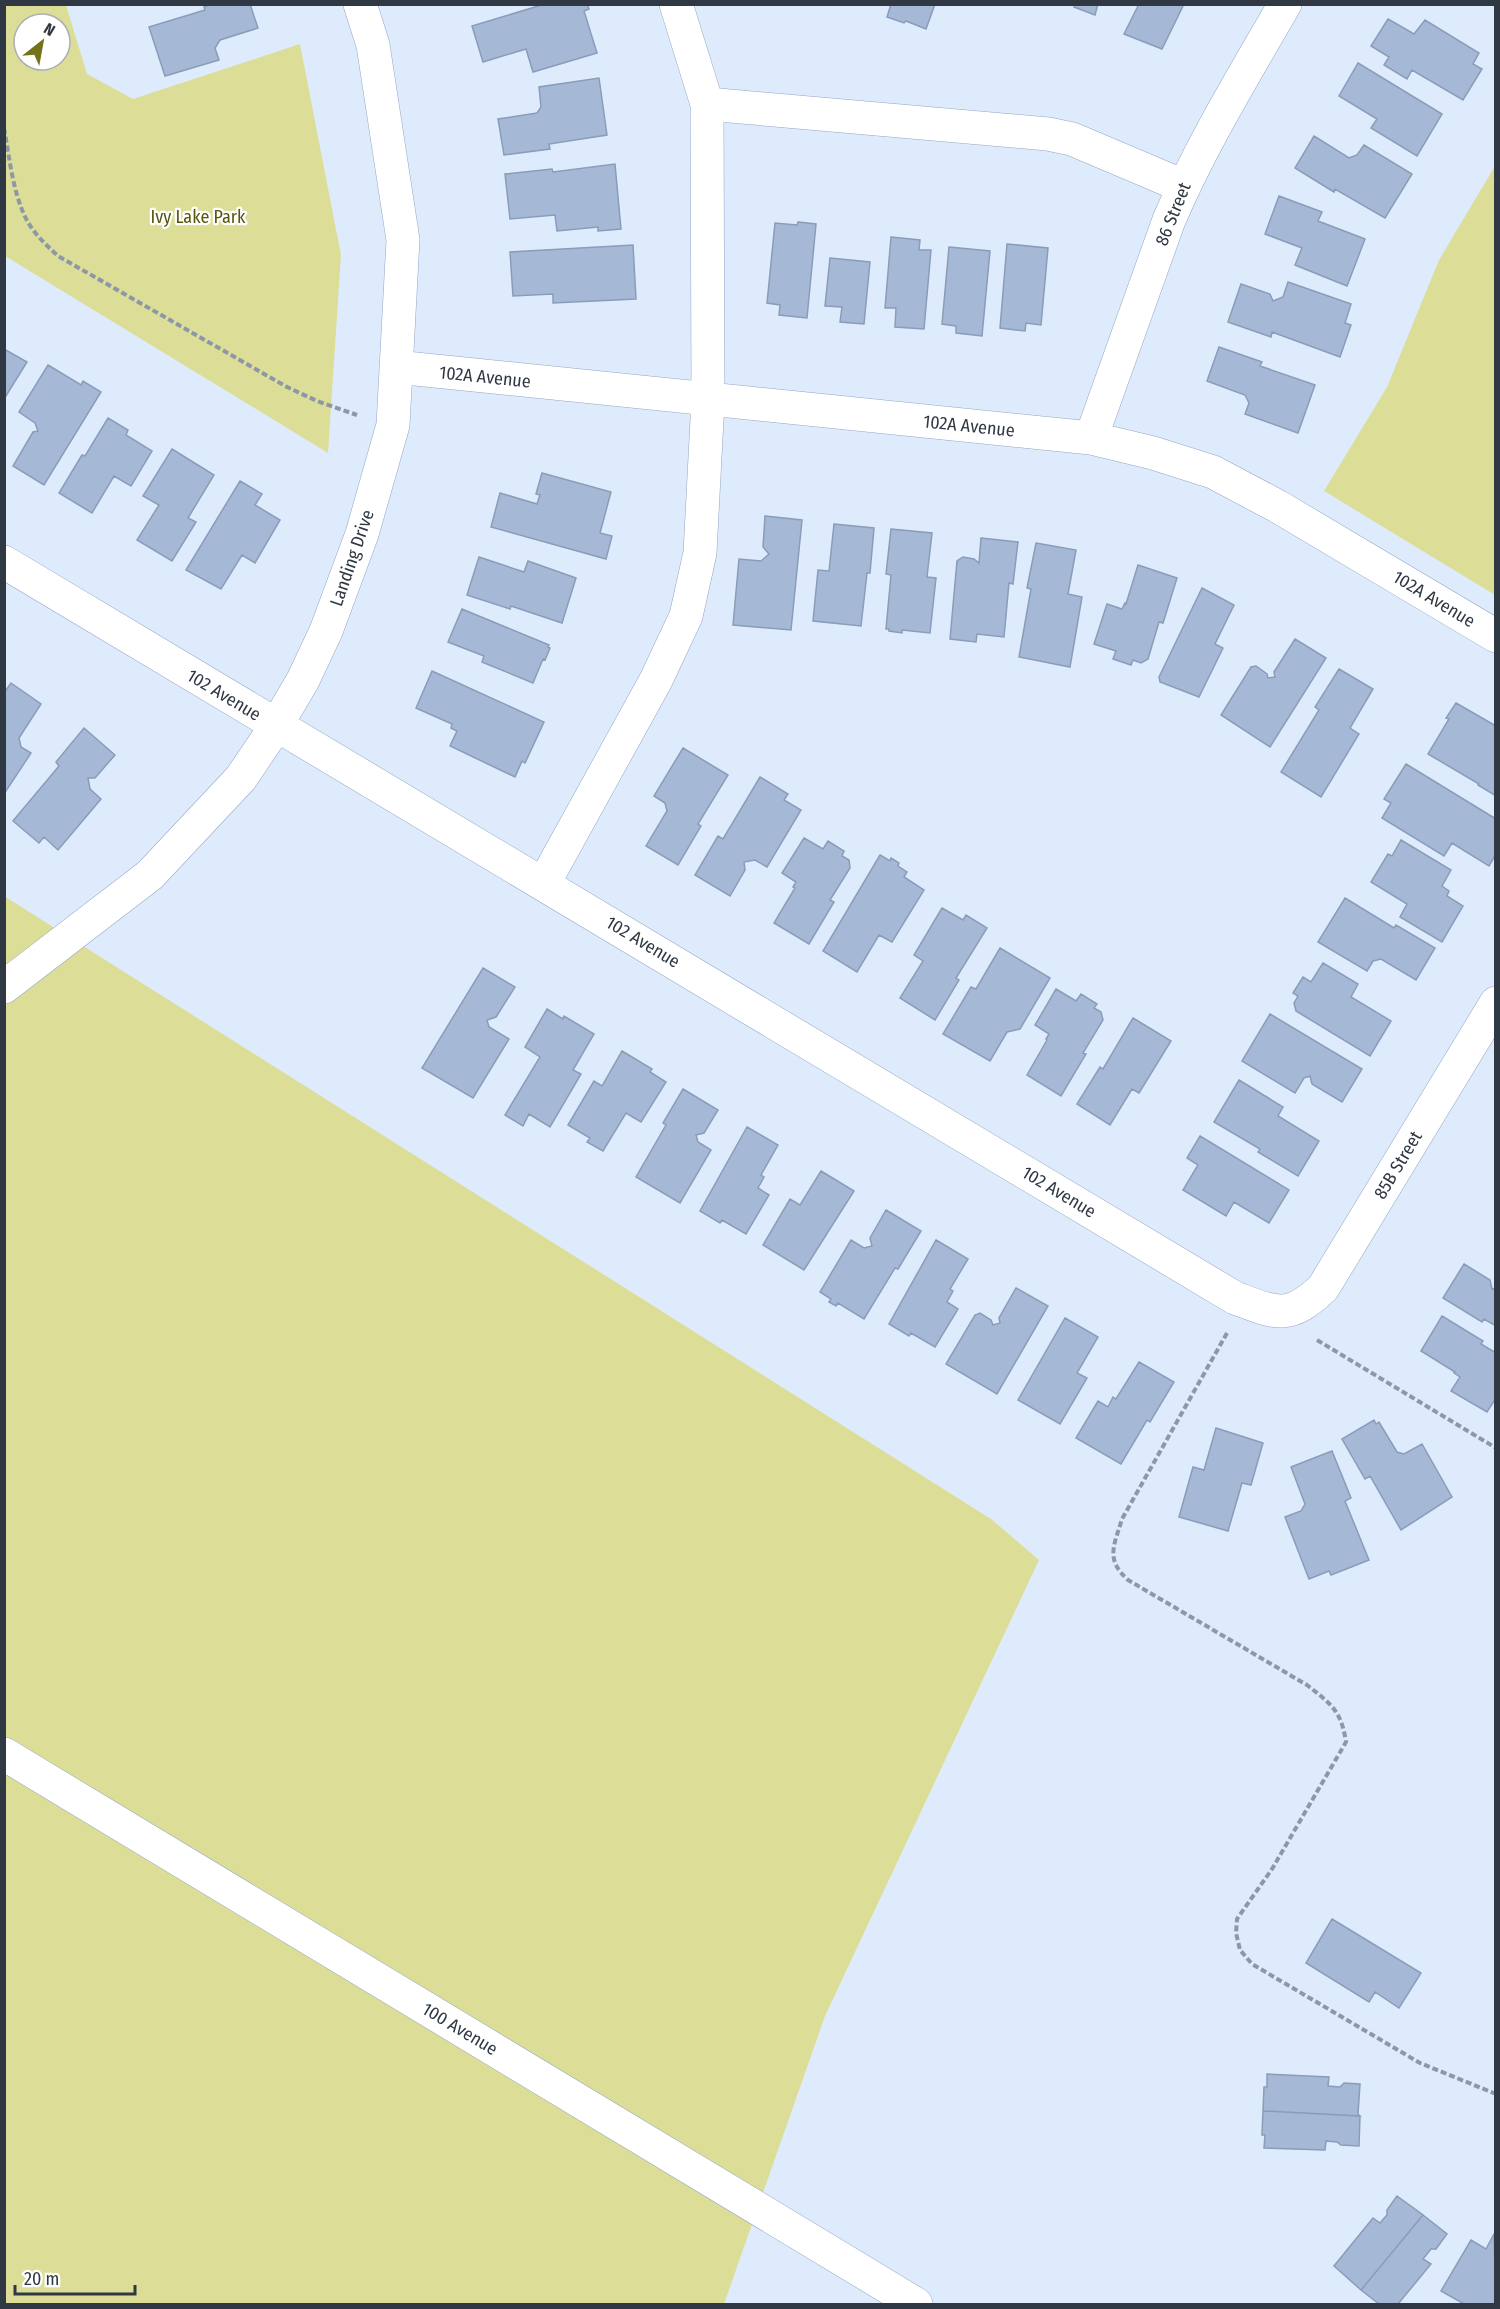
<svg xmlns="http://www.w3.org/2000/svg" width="1500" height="2309" viewBox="0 0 1500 2309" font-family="'Fira Sans Condensed',sans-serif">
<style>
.green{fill:#dcde98;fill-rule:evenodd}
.building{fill:#a5b9d6;stroke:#899cb8;stroke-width:1.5}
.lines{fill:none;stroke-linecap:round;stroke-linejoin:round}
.minor-casing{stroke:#94a7c4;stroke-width:34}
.major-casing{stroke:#94a7c4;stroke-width:34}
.path{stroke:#8d97a6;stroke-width:4;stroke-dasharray:6 3;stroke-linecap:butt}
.minor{stroke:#fff;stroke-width:33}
.major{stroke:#fff;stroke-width:33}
.labels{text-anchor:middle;stroke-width:4.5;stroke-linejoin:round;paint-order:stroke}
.street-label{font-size:18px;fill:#303844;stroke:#fff}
.park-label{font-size:18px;fill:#56560f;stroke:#fff}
</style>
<rect width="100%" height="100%" fill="#deebfd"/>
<path class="green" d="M4,5H66L87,74L133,99L300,44L341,255L328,453L5,256ZM24,24H60V60H24Z
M1495,166V595L1324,491L1387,387L1439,260Z
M4,896L991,1519L1039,1560L825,2016L724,2304H5Z"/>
<path class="building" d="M211,4H250L258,28L220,40L215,48L219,60L165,76L149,27L205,10L204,7Z
M545,4H587L589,9L584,11L597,53L533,72L526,49L483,62L472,26Z
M891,4H935L926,29L906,21L904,23L887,17Z
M1075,4H1098L1095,15L1074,7Z
M1139,4H1184L1162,49L1124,34Z
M1388,19L1414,34L1425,20L1479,53L1473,64L1482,69L1463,100L1412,70L1407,79L1384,65L1389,57L1371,46Z
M1358,63L1442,114L1417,156L1371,128L1377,119L1339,96Z
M599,78L607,135L549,144L550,149L504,155L498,119L537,113L541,107L539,87Z
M1314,136L1349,158L1357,155L1364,145L1412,174L1385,218L1335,189L1334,192L1295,168Z
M615,164L621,229L598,231V227L557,231L555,215L510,219L505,174L552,169L553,172Z
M1279,196L1322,212L1318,221L1365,239L1347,286L1295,265L1302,248L1265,234Z
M798,222L816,224L807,318L779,315L780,305L767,303L775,223L797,225Z
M891,237L920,240L919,250H931L924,329L895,327L896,308H885Z
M1007,244L1048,248L1041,325L1026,323L1025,331L1000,328Z
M633,245L636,299L553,303V294L513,296L510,252Z
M949,247L990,251L982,336L956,333V326L942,324Z
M830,258L870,262L864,324L840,322L842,307L825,306Z
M1288,282L1351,304L1345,323L1351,325L1340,357L1272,332L1271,337L1228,322L1241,284L1270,294L1273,301L1283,297Z
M1219,347L1262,362L1260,366L1315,385L1298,433L1245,414L1249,403L1245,395L1207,381Z
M4,349L27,362L4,399Z
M48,365L81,385L83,381L101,392L44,485L13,466L33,432L38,431L35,423L19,412Z
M108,418L128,430L126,435L152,451L131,486L114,476L92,513L59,493L82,455L85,456Z
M172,449L214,475L188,518L196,522L172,561L137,540L159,505L143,496Z
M542,473L611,492L600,533L612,536L606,559L491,527L500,493L537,504L540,495L536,494Z
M240,481L262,494L255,505L280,520L255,563L242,555L221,589L186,570Z
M765,516L802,520L791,630L733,625L739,559L761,561L769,554L763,547Z
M834,524L874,528L870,573H867L861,626L813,621L818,570L829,571Z
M891,529L932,533L927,577L936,578L930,633L902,630V633L889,631V629H886L891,575L886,574Z
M981,538L1018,542L1013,584L1009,583L1004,637L977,634L976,642L950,639L957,561L963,557L974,559L979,563Z
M1036,543L1076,550L1068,594L1082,597L1070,667L1019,657L1031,589L1027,588Z
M479,557L524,572L528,561L576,578L562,623L511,606L510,609L467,595Z
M1138,565L1177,578L1163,623L1159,622L1148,659L1141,663L1133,660L1131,665L1113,659L1116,651L1094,644L1107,604L1122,609L1125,603L1126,604Z
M1202,588L1234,605L1215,644L1223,648L1199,697L1160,682L1159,677Z
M462,609L549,645L548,647L550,648L545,660L543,659L533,683L482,662L484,656L448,642Z
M1295,639L1326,658L1270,747L1221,715L1251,667L1256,666L1267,674L1268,678L1275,677L1274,672Z
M1339,669L1373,689L1350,728L1359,734L1321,797L1281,772L1319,710L1315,707Z
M432,671L544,722L525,763L522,761L515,777L450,746L457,731L451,728L452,724L416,708Z
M11,683L41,704L19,738L21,747L31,753L4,794V693Z
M1456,703L1496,726V796L1478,785L1479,784L1428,754L1449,719L1446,718Z
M84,728L115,755L95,778H88L90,789L101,799L58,850L44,837L39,843L13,821L59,766L56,762Z
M683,748L728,775L698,824L701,826L678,865L646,846L667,811L665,803L654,796Z
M1406,764L1496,819V854L1489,866L1452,843L1444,856L1382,818L1391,803L1384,799Z
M760,777L788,794L784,800L801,810L767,867L755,860L744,862L745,870L730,896L695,875L718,836L723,839Z
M804,838L823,849L828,841L844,851L842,856L849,860L850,868L830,900L834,902L809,944L774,923L795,888L793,887L796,882L782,873Z
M1401,840L1451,870L1442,886L1449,891L1447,896L1463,906L1442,942L1400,917L1407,904L1371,882L1388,854L1392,856Z
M880,855L890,861L891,858L899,863L898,866L907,872L904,877L924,890L892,942L879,935L857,972L823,951Z
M1345,898L1394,928L1396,925L1435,948L1416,980L1381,959L1373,961L1367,971L1318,942Z
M942,908L963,920L966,915L987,928L956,978L959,980L935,1020L900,998L923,961L914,955Z
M1000,948L1050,978L1020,1029L1007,1032L990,1061L943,1034L971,987L976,989Z
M1323,963L1358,984L1351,997L1391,1021L1370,1056L1296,1011L1294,1003L1298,996L1293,993L1303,977L1311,982Z
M483,968L515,987L496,1017L487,1020L489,1027L509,1039L473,1098L422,1068Z
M1056,989L1076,1001L1081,994L1097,1004L1094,1008L1101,1012L1103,1020L1083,1053L1086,1054L1061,1096L1027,1075L1047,1040L1046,1039L1049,1034L1035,1025Z
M547,1009L563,1019L564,1016L594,1034L573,1070L581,1074L550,1127L529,1114L523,1126L505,1115L540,1057L525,1047Z
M1270,1014L1362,1069L1342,1102L1312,1084L1310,1076L1304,1078L1295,1093L1242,1061Z
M1133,1018L1171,1041L1139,1093L1132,1089L1110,1125L1077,1104L1100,1067L1103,1069Z
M622,1051L652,1069L650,1072L666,1082L641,1122L626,1113L603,1151L587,1142L590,1138L568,1125L594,1081L602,1086Z
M1239,1080L1283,1107L1278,1116L1319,1141L1298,1176L1258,1152L1260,1149L1214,1122Z
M683,1089L718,1110L704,1133L696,1135L698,1142L711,1150L680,1203L636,1177L666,1125L663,1123Z
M747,1127L778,1145L761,1175L764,1177L758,1188L769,1195L746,1234L722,1220L720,1223L700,1211Z
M1200,1136L1289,1190L1269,1223L1234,1202L1226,1216L1183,1190L1198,1165L1187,1158Z
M821,1171L854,1191L804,1270L763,1245L790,1199L800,1205Z
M886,1210L921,1231L898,1269L895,1268L864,1319L838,1303L836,1306L829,1302L831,1299L820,1292L851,1240L864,1248L872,1246L870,1238Z
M936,1240L968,1259L950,1289L953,1291L947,1302L958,1309L935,1347L911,1333L909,1336L889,1324Z
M1464,1264L1490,1280L1492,1289L1496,1288V1326L1484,1319L1482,1322L1443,1298Z
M1016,1288L1048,1306L997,1394L946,1364L975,1315L980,1313L991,1320L993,1325L1000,1323L999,1318Z
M1442,1316L1483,1341L1481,1344L1496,1353V1398L1487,1412L1451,1391L1460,1377L1454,1373L1455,1372L1421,1351Z
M1065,1318L1098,1337L1077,1373L1087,1378L1060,1424L1018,1400Z
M1139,1362L1174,1382L1150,1422L1147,1420L1121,1464L1076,1438L1098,1401L1108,1407L1113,1397L1116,1399Z
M1374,1420L1376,1424L1379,1422L1397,1452L1404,1454L1422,1444L1452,1497L1401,1530L1370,1476L1365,1479L1342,1439Z
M1216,1428L1263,1443L1251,1485L1242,1483L1228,1531L1179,1517L1193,1467L1204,1470Z
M1332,1451L1351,1498L1345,1501L1369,1560L1331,1575L1329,1571L1309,1579L1285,1517L1301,1511L1305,1504L1291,1467Z
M1332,1919L1421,1973L1399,2008L1375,1992L1369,2002L1306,1963Z
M1267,2074L1329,2077L1328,2086L1340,2087L1344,2083L1360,2084L1358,2114L1360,2116L1263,2111L1264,2087H1267Z
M1263,2111L1360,2116L1359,2146L1341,2145L1337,2142L1326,2141L1325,2150L1264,2148L1265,2135H1262Z
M1397,2196L1423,2215L1361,2290L1334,2266L1373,2218L1380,2223L1387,2215V2210Z
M1423,2215L1447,2234L1436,2249H1431L1423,2259L1431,2264L1398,2304H1379L1361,2290Z
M1494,2234L1496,2304H1464L1441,2291L1471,2240L1486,2249Z"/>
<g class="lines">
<g class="minor-casing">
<path id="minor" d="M707,104L1048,134L1072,139L1183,186
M396,367L1091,438L1153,453L1213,472L1277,506L1496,636
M1091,438L1169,220C1201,145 1244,75 1285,4
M4,562L1235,1298C1276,1313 1288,1321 1323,1288L1496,1003
M544,883L656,680L686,616L700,553L708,400L707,104L676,4
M4,987L150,875L241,778L276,726L303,680L326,631L362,534L393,425L403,240L373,45L360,4"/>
</g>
<g class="major-casing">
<path id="major" d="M4,1754L916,2304"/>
</g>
<path class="path" d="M4,128C9,155 12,186 23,212C30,230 44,243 58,256L287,387L317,401L357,415
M1227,1333L1122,1519C1114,1546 1105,1559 1128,1580L1307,1685C1331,1704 1341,1710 1346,1742L1272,1869L1237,1919L1236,1933L1240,1950L1252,1964L1420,2063L1496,2094
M1317,1340L1496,1448"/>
<use href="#minor" class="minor"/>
<use href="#major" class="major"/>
</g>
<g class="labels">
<g class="street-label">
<text transform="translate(1173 214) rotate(-68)" y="6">86 Street</text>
<text transform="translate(485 377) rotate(6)" y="6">102A Avenue</text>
<text transform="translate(969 426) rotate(6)" y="6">102A Avenue</text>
<text transform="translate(352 558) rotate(-71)" y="6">Landing Drive</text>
<text transform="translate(1434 599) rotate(31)" y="6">102A Avenue</text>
<text transform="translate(224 695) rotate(31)" y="6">102 Avenue</text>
<text transform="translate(643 942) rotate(31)" y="6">102 Avenue</text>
<text transform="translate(1398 1165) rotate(-59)" y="6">85B Street</text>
<text transform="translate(1059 1192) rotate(31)" y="6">102 Avenue</text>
<text transform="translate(460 2029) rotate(31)" y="6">100 Avenue</text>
</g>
<g class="park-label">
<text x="198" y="223">Ivy Lake Park</text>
</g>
</g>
<rect width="1500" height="2309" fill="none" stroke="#303844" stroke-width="12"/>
<g transform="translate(42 42) rotate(31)"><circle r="28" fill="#ffffff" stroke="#acafb4" stroke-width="1.5"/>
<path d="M0-4.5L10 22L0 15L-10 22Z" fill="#737317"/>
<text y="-9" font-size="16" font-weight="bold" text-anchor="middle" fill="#303844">N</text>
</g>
<path d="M15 2285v9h120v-9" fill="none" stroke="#303844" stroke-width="3"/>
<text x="24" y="2285" font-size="18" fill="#303844" stroke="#ffffff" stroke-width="4.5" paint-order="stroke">20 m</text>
</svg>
